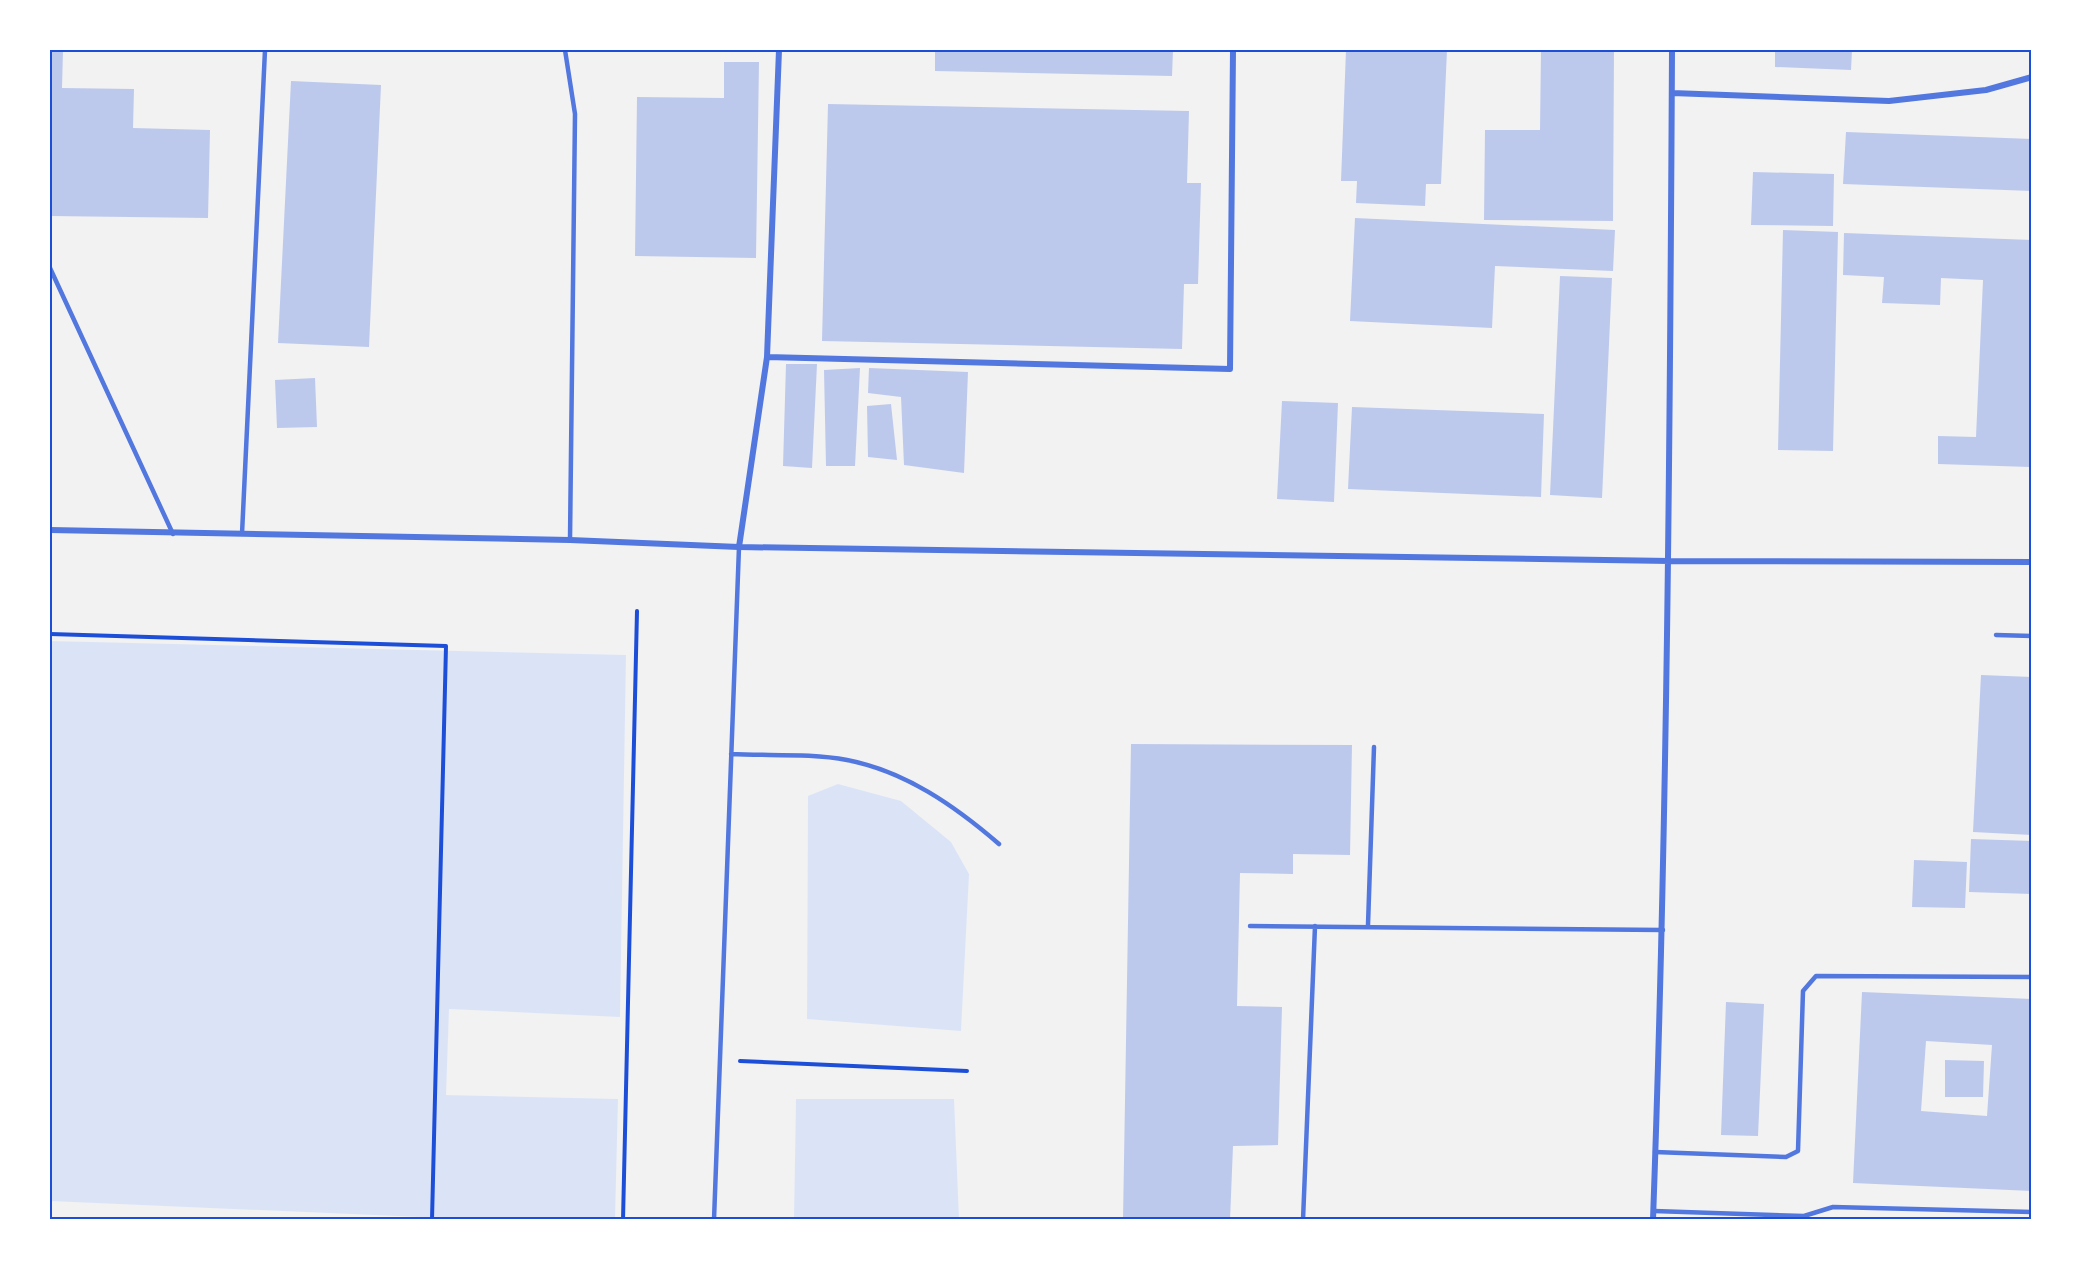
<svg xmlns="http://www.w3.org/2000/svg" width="2081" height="1269" viewBox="0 0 2081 1269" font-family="'Work Sans',sans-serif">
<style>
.green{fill:#dbe4f7}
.building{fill:#bdc9ec;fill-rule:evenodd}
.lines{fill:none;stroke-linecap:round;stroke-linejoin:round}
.path{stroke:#1d4ed8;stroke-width:4}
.service{stroke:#5277de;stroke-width:4.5}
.minor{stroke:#5277de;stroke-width:6}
.neatline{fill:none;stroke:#1d4ed8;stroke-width:2}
</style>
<rect width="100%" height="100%" fill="#f2f2f2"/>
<path class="green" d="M50,641L626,655L620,1017L449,1009L446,1095L618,1099L615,1219L443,1218L50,1201Z
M838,784L901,801L951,842L969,874L961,1031L807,1019L808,796Z
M796,1099H954L959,1219H794Z"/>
<path class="building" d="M50,50H63L62,88L134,89L133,128L210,130L208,218L50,216Z
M935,50H1173L1172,76L935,71Z
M1346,50H1447L1441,184H1426L1425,206L1356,203L1357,181H1341Z
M1541,50H1614L1613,221L1484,220L1485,130H1540Z
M1775,50H1852L1851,70L1775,67Z
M724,62H759L756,258L635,256L637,97L724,98Z
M291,81L381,85L369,347L278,343Z
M828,104L1189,111L1187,183H1201L1198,284H1184L1182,349L822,341Z
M1846,132L2032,139V191L1843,184Z
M1753,172L1834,174L1833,226L1751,225Z
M1355,218L1615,230L1613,271L1495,266L1492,328L1350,321Z
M1783,230L1838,232L1833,451L1778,450Z
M1844,233L2032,240L2030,467L1938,464V436L1976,437L1983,280L1941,278L1940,305L1882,303L1884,277L1843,275Z
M1560,276L1612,278L1602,498L1550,495Z
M786,364H817L812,468L783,466Z
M860,368L855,466H826L824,370Z
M869,368L968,372L964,473L904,465L901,397L868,393Z
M315,378L317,427L277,428L275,380Z
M1282,401L1338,403L1334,502L1277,499Z
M891,404L897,460L868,457L867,406Z
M1352,407L1544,414L1541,497L1348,489Z
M1981,675L2032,677V835L1973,832Z
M1131,744L1352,745L1350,855L1293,854V874L1240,873L1237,1006L1282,1007L1278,1145L1233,1146L1230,1220H1123Z
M1971,839L2032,841V894L1969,892Z
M1914,860L1967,862L1965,908L1912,907Z
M1862,992L2032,999V1191L1853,1183ZM1926,1041L1992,1045L1987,1116L1921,1111Z
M1726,1002L1764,1004L1758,1136L1721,1135Z
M1945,1060L1984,1061L1983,1097H1945Z"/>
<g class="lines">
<path class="path" d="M50,634L446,646L432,1220
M740,1061L967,1071
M623,1220L637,611"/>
<path class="service" d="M565,50L575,114L570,540
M50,268L173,534
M242,534L265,50
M1996,635L2032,636
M731,754C769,756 810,753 847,760C905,771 955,806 999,844
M1368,925L1374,747
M1250,926L1663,930
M1655,1152L1786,1157L1798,1151L1803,991L1816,976L2032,977
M1654,1211L1804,1216L1833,1207L2032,1212
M714,1220L739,547
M1303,1220L1315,926"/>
<path class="minor" d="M1672,93L1889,101L1986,90L2032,77
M767,357L1230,369L1233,50
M50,530L570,540L739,547L1670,561L2032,562
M739,547L767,357L779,50
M1653,1220C1667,830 1670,440 1672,50"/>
</g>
<rect width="2081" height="1269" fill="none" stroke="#ffffff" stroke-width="102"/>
<rect x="51" y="51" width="1979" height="1167" class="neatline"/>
</svg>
